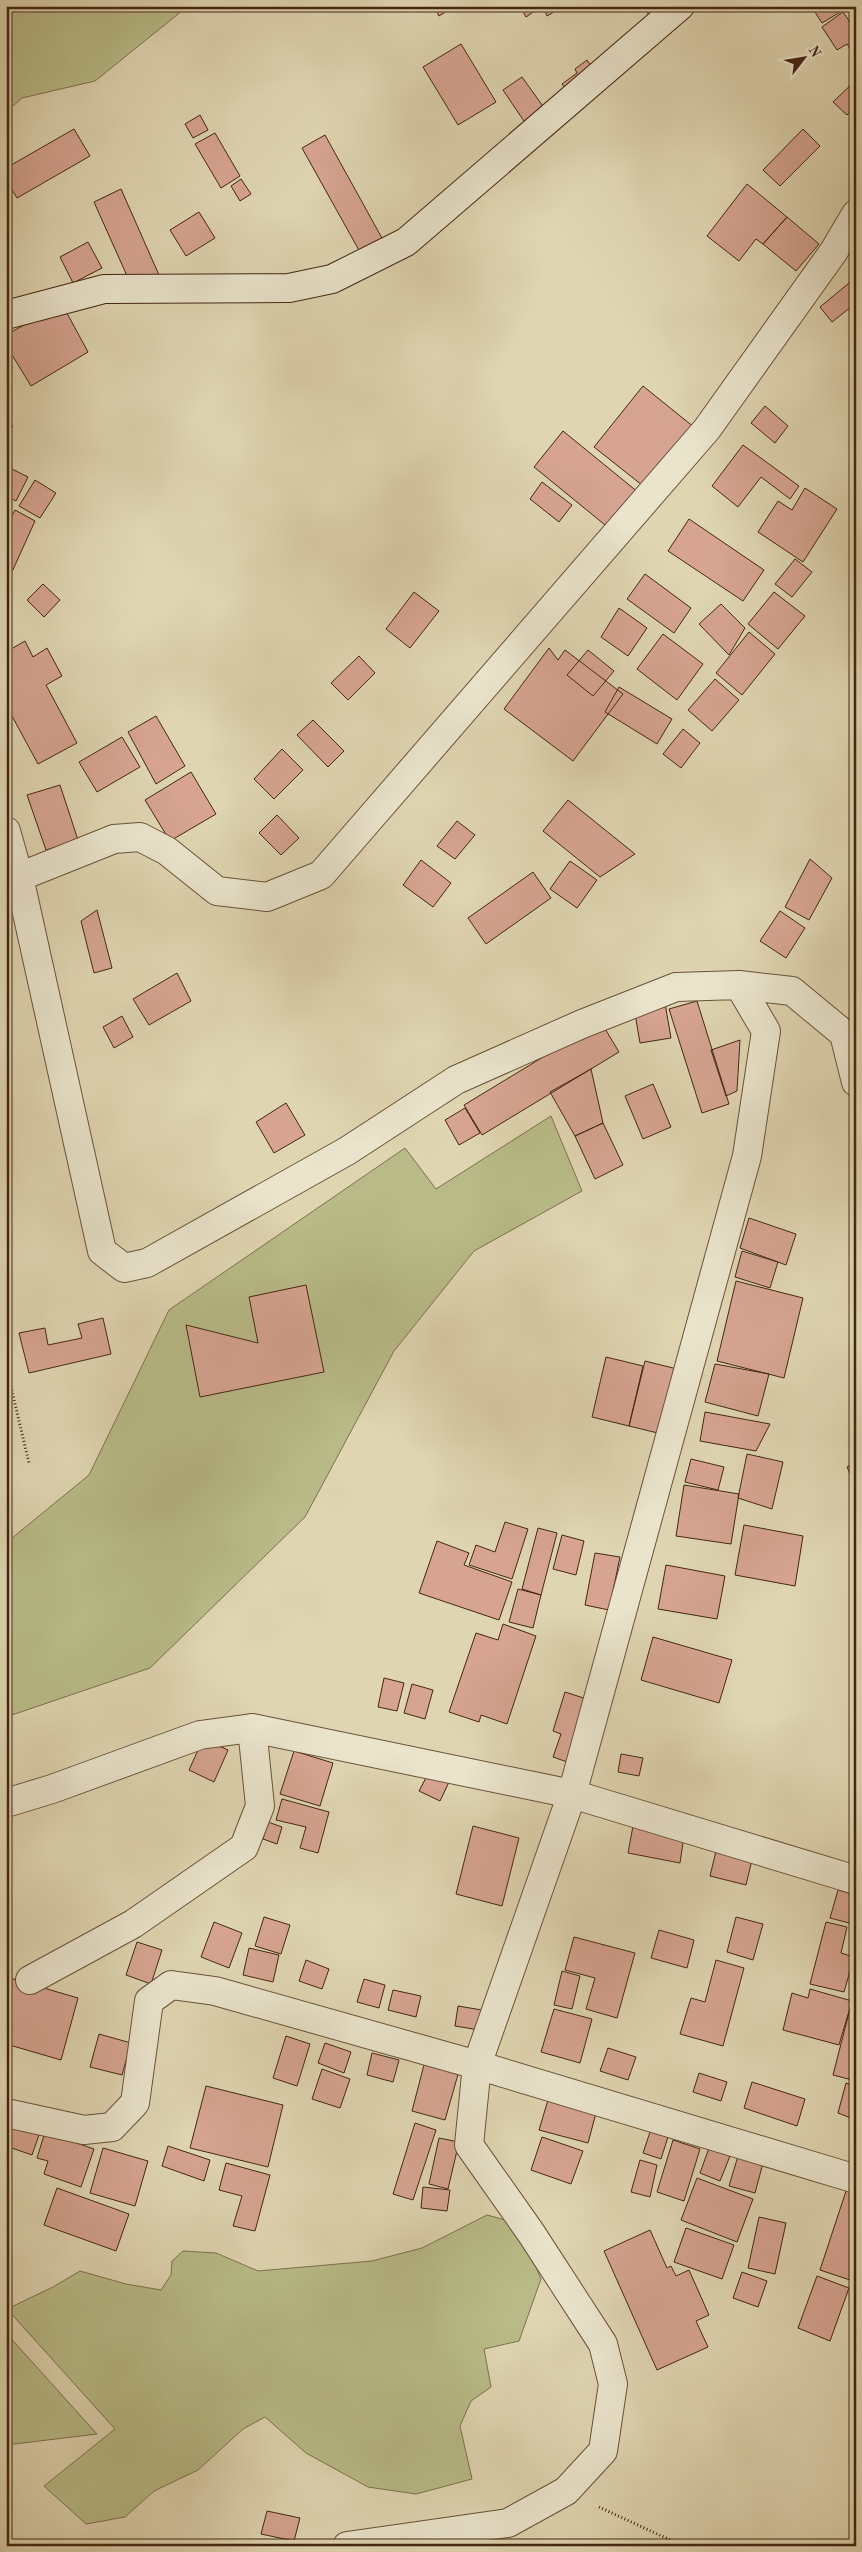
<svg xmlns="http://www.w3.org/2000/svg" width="862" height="2552" viewBox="0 0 862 2552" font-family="'Old Standard TT',serif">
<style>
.green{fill:#b8bb87;stroke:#7e714d}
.building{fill:#d6a491;stroke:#432713}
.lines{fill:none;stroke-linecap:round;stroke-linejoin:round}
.minor-casing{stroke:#6a523a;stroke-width:30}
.secondary-casing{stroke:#432713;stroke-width:30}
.path{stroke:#432713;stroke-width:3;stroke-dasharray:1 2.5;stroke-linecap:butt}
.minor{stroke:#eae4cc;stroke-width:28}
.secondary{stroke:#eae4cc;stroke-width:28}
</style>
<rect width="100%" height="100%" fill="#dfd5b1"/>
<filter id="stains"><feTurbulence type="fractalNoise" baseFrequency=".004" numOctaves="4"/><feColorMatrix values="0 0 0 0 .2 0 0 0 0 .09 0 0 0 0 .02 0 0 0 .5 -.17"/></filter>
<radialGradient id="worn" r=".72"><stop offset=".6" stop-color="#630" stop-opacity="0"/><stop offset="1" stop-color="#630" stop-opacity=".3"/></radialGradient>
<path class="green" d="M6,6H188L95,81L22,98L6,112Z
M551,1116L582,1191L474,1251L394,1351L305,1517L150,1668L6,1717V1543L89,1475L169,1310L405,1148L436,1189Z
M487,2215L509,2221L528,2248L541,2279L519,2341L484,2349L491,2387L471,2401L460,2426L472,2479L416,2494L368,2487L306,2453L265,2417L243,2429L198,2470L154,2491L125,2517L86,2524L44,2486L115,2429L7,2309L53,2287L80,2271L126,2284L161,2290L171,2275L172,2261L183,2251L216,2253L258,2271L372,2261L422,2248Z
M6,2333L97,2434L6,2445Z"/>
<path class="building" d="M434,6H455L439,16Z
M520,6H542L526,17Z
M543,6H564L547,16Z
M649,6H666L655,22L645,10Z
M811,6H838L842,11L822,23Z
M846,6H856V21Z
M843,12L856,31V57L847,44L837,50L822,27Z
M461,44L496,102L458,125L423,67Z
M587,60L596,74L569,93L562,84L577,73L575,69Z
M522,77L550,116L530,130L503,90Z
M856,80V106L847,115L833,102Z
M200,115L208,130L193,138L185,124Z
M74,129L90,156L17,198L6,180V168Z
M803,129L820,146L780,186L763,170Z
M215,133L240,176L221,188L195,144Z
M325,135L388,249L365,261L302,148Z
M241,179L251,194L240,201L231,186Z
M747,184L787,217L763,244L756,239L739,261L707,236Z
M121,189L159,275L132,287L94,202Z
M199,212L215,238L186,256L170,230Z
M787,217L819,244L796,271L763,244Z
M88,242L102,268L73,283L60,257Z
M855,278L856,303L832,322L820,307Z
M62,304L88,352L31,386L6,345V335Z
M643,386L700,432L652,493L594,447Z
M765,406L788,426L775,443L751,423Z
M6,416L13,427L6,431Z
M563,431L639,493L610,529L534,467Z
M743,445L799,486L790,499L761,477L738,507L712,486Z
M6,466L28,477L16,501L6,496Z
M35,480L56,493L40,518L19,506Z
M542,482L572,505L559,522L530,499Z
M805,488L837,509L803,562L758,532L778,501L792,510Z
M15,510L35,521L6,585V528Z
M689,519L764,570L743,601L668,551Z
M795,559L812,572L792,597L775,584Z
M645,574L691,608L674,633L627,599Z
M43,584L60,600L44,617L27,600Z
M414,592L439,611L410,648L386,629Z
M774,592L805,616L778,649L748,624Z
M721,604L745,628L729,655L699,624Z
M619,608L647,628L628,656L601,637Z
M749,632L775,654L742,695L716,673Z
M663,634L703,664L677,700L637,669Z
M25,641L33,657L47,648L62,676L46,685L77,743L38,764L6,705V652Z
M549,648L558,660L565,650L623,694L573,761L504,709Z
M588,650L614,671L593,696L567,675Z
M359,656L375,673L348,700L331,683Z
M715,679L739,700L712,731L688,710Z
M619,687L672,719L657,744L605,712Z
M156,716L185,766L156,784L128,732Z
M313,720L344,751L328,767L297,735Z
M683,729L700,743L681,768L663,754Z
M122,737L140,767L97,792L79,762Z
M282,749L303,770L274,799L254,779Z
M191,772L216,814L170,841L145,800Z
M60,785L78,840L46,850L27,795Z
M568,800L635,854L600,877L543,831Z
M277,815L299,838L281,855L259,833Z
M457,821L475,835L455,859L437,846Z
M810,859L832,878L809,920L785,907Z
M421,860L451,883L433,907L403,885Z
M570,861L597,880L577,908L550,889Z
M533,872L551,898L486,944L468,918Z
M97,910L112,968L94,973L81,921Z
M780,911L805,928L786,958L760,941Z
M177,973L191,1001L149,1025L133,999Z
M697,1001L729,1104L702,1113L669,1009Z
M665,1003L671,1038L640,1043L634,1008Z
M122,1016L133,1037L114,1048L103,1027Z
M601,1022L619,1052L482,1135L464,1105Z
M740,1040L737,1091L726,1096L711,1050Z
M591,1069L603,1123L575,1136L550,1092Z
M653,1084L671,1127L643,1139L625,1096Z
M286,1103L305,1135L274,1153L256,1122Z
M465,1108L480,1133L459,1145L445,1120Z
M603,1123L623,1165L595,1179L575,1136Z
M749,1218L796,1234L786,1265L740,1248Z
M742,1251L778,1262L770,1288L735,1277Z
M736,1281L803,1298L784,1378L717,1361Z
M306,1285L324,1372L200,1397L186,1325L258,1343L249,1297Z
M103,1318L111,1354L29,1373L19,1333L45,1328L48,1345L82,1338L78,1324Z
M606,1357L643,1366L629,1426L592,1417Z
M645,1361L681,1370L666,1435L629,1426Z
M715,1364L769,1374L758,1416L705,1402Z
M705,1412L770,1424L756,1451L700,1441Z
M747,1454L783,1462L772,1509L738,1498Z
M691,1459L724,1467L718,1490L685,1482Z
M856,1463V1486L847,1467Z
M684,1485L739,1494L731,1544L676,1536Z
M505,1522L528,1529L512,1579L469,1565L476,1545L495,1552Z
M744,1525L803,1536L795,1586L735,1575Z
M538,1528L557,1533L541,1595L522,1589Z
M562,1535L584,1541L576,1575L553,1569Z
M437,1541L469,1553L464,1565L512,1582L499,1620L419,1593Z
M595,1553L620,1557L609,1610L585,1605Z
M666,1565L725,1576L717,1619L658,1609Z
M518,1589L541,1595L533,1628L509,1622Z
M503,1624L536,1636L507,1724L481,1715L479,1722L449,1712L476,1633L498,1640Z
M653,1637L732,1660L719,1703L641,1680Z
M384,1678L404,1683L397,1711L378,1707Z
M412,1684L433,1690L425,1719L404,1713Z
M565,1692L593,1701L573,1764L553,1757L561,1734L553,1731Z
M203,1739L228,1750L214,1782L189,1770Z
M294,1751L333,1763L320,1806L280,1794Z
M621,1754L643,1758L639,1776L618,1772Z
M430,1770L450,1780L440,1801L419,1791Z
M282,1799L329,1812L318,1853L300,1848L306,1827L276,1820Z
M268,1822L282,1827L277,1844L263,1839Z
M473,1826L519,1838L502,1906L456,1894Z
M633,1826L684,1836L680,1863L628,1853Z
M716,1851L752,1860L746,1885L710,1876Z
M838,1890L856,1895V1913L853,1924L830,1918Z
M264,1917L290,1925L281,1954L255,1946Z
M736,1917L763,1924L753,1960L727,1952Z
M214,1922L242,1933L229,1968L201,1957Z
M826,1922L847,1927L841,1953L854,1957L844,1992L810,1984Z
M659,1930L694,1940L687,1968L651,1958Z
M574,1937L635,1953L617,2018L586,2009L595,1978L565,1970Z
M137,1942L162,1950L151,1984L126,1975Z
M249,1948L279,1955L273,1982L243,1975Z
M306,1960L329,1969L322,1989L299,1981Z
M716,1960L744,1968L723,2046L680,2034L691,1998L705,2002Z
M562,1971L580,1976L572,2009L554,2005Z
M6,1977L78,1998L61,2060L6,2044Z
M364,1979L385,1985L379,2008L357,2002Z
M810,1989L852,2001L839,2045L783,2030L792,1993L808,1998Z
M393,1990L421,1996L416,2017L388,2010Z
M852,2001L856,2002V2081L833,2075Z
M458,2006L482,2010L479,2030L455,2026Z
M554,2009L592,2019L580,2063L541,2052Z
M99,2034L131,2043L122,2075L90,2067Z
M286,2036L310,2044L297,2086L273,2078Z
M325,2043L351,2052L344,2073L318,2063Z
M608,2048L636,2057L628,2080L600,2071Z
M372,2053L399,2060L393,2082L367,2075Z
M425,2061L459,2071L445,2120L412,2111Z
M322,2069L350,2079L340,2108L312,2099Z
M699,2073L727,2082L721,2101L693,2092Z
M752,2082L805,2099L797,2126L744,2108Z
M846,2083L856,2086V2120L838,2113Z
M206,2086L283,2105L268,2167L190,2148Z
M548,2100L596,2113L588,2143L539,2130Z
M13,2123L40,2132L32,2155L6,2146Z
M415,2123L436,2130L413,2200L393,2194Z
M45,2132L94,2149L81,2187L44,2174L48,2161L37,2158Z
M650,2132L668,2137L661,2159L643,2153Z
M542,2137L583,2151L571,2184L531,2170Z
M439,2138L459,2142L448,2189L429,2184Z
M673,2140L700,2149L684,2201L657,2192Z
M168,2146L210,2160L204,2181L162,2166Z
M103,2148L148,2161L135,2206L90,2193Z
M709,2148L730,2156L720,2181L700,2173Z
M738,2156L763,2163L755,2193L729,2186Z
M640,2160L657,2165L650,2197L631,2192Z
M226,2163L270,2175L255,2231L233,2226L242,2196L219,2190Z
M697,2178L753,2199L737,2242L681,2220Z
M848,2185L856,2188V2282L820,2270Z
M423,2187L450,2190L447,2211L421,2208Z
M57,2188L129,2214L116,2251L44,2225Z
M759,2217L786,2223L775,2274L748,2268Z
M686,2228L734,2245L722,2279L674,2262Z
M650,2230L667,2268L671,2266L676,2276L689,2270L709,2315L696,2321L708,2347L657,2370L604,2251Z
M742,2272L767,2281L758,2307L733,2298Z
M817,2276L849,2288L830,2341L798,2328Z
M267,2511L300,2518L294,2541L261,2534Z"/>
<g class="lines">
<g class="minor-casing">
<path id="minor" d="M6,831L19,877L102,1251L124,1268L147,1263L347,1151L456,1080L582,1024L676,987L739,985L766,1031L747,1156L572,1794L477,2065L469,2145L531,2233L603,2344L613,2384L603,2451L566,2491L508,2523L347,2546
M19,877L114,839L140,837L167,851L217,891L267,897L321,875L707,429L834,251L856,214
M739,985L792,991L844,1034L856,1082
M6,1803L52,1789L200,1735L252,1728
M30,1980L133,1924L244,1847L260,1806L252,1728L572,1794L856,1880
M6,2113L84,2130L112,2127L135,2103L149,2001L171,1985L215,1991L477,2065L856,2179"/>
</g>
<g class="secondary-casing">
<path id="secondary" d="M6,315L104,289L289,288L332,279L406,242L680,6"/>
</g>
<path class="path" d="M6,1366L29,1463
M599,2507L683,2546"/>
<use href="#minor" class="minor"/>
<use href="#secondary" class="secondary"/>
</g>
<rect width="862" height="2552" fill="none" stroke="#dfd5b1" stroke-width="25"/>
<rect x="8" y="8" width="847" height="2537" fill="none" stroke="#432713" stroke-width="2.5"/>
<rect x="12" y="12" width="837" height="2527" fill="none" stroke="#432713"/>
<g transform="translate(804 58) rotate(59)" stroke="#eae4cc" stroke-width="4" paint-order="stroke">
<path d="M0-4L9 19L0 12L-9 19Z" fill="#432713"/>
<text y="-8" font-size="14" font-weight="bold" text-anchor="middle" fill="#432713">N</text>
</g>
<rect width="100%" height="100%" filter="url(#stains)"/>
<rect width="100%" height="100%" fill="url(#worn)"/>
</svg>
